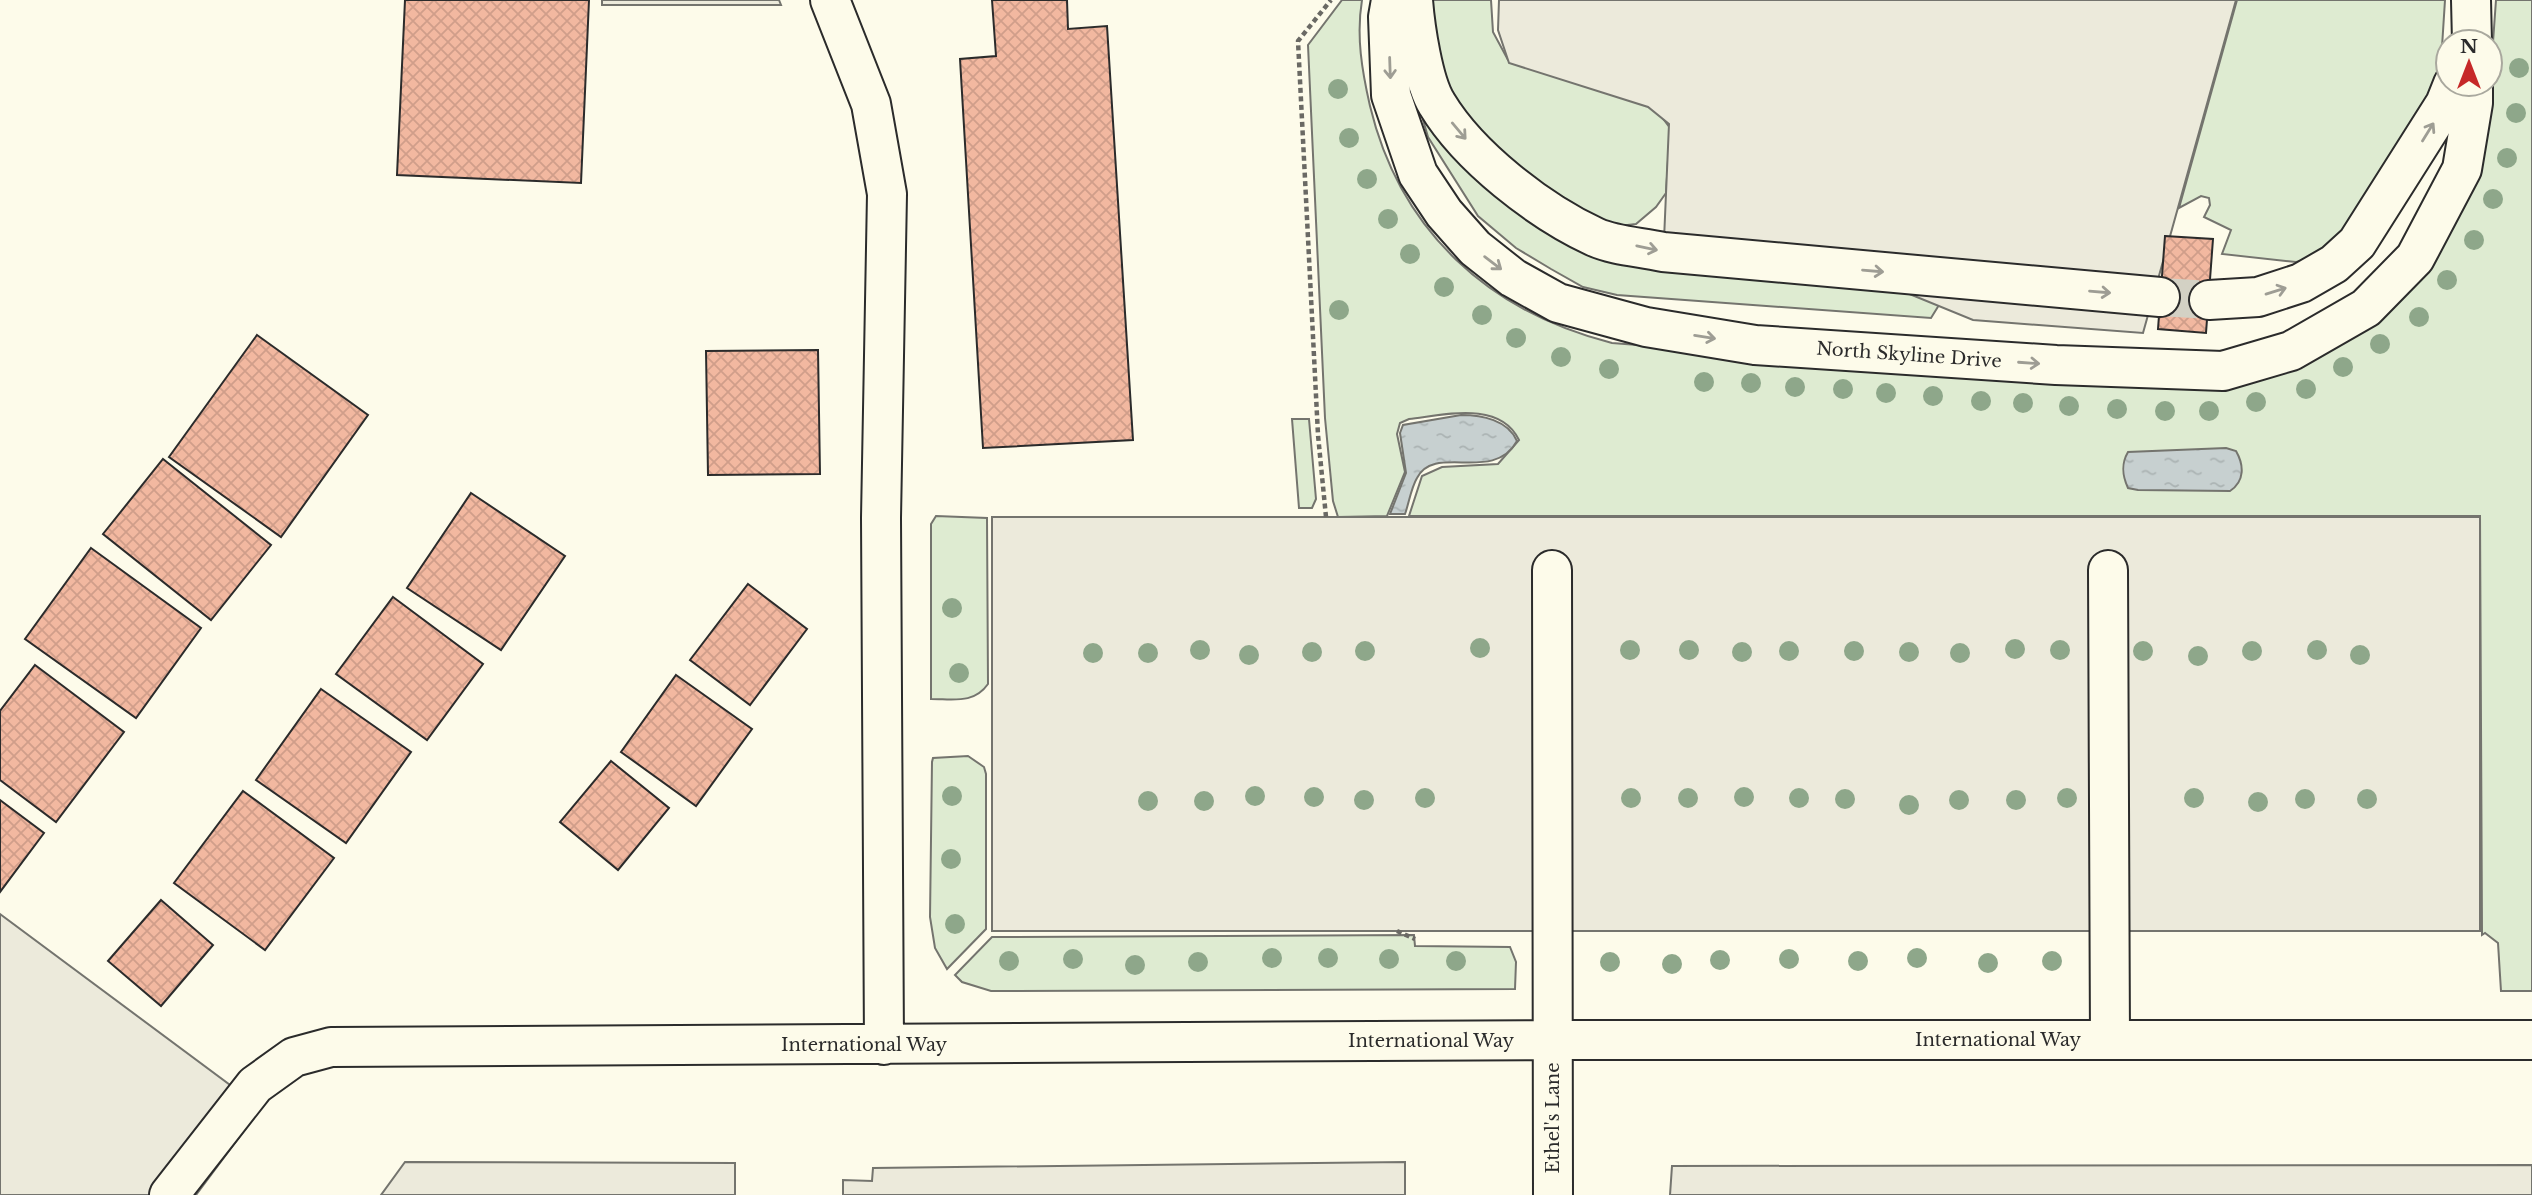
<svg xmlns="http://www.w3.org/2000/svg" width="2532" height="1195" viewBox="0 0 2532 1195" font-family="'Libre Baskerville',serif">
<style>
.green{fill:#deebd1;stroke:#74746e;stroke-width:2}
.parking{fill:#eceadb;stroke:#74746e;stroke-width:2}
.water{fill:url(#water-ripples);stroke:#74746e;stroke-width:2}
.building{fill:url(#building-cross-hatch);stroke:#2b2b2b;stroke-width:2}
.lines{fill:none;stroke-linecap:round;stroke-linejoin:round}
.minor-tunnel{stroke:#d3d1c4;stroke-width:38;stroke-dasharray:38 19;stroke-linecap:butt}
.minor-casing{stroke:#2b2b2b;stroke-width:42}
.major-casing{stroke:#2b2b2b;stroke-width:42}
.path{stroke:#6a6964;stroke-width:4.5;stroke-dasharray:5 3.5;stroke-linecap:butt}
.minor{stroke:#fdfbea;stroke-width:38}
.major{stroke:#fdfbea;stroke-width:38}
.tree{fill:#8ea78a}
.oneway{stroke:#9e9d94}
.labels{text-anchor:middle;stroke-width:5;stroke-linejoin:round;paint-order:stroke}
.street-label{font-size:18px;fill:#2b2b2b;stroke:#fdfbea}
</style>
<defs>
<pattern id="water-ripples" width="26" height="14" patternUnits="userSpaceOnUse" patternTransform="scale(1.75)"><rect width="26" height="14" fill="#c7d0d0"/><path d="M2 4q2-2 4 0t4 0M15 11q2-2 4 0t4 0" fill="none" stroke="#abb3b3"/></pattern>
<pattern id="building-cross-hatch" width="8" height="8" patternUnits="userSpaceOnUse" patternTransform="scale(1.75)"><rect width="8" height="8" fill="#f2b8a0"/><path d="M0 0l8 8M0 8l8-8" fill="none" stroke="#d09e8a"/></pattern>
</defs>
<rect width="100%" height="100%" fill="#fdfbea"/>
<path class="green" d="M1342,0H1362C1356,36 1362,71 1370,106C1400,231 1489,312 1612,343L2167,386L2357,327L2489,98L2496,0H2532V991H2501L2498,943L2485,933L2482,935L2480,516H1409L1422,476L1442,467L1498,464L1519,440C1500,400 1444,415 1409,419L1400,423L1397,434L1405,472L1387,516L1338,517L1333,501L1325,418L1308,45Z
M1426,0H1491L1493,32L1508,60L1642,100L1661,116L1670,128L1666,193L1656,207L1636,224L1619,226L1582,216L1494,153L1441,78Z
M2237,0H2445L2439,94L2347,234L2316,258L2296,262L2222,254L2231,230L2204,217L2210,205L2209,198L2201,196L2179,208Z
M1429,111L1544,222L1868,277L1939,305L1931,318L1617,295L1583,287L1551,269L1516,248L1478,216L1428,137L1423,120Z
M1309,419L1316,499L1312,508H1299L1292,419Z
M936,516L987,518L988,684C974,704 954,699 931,699V524Z
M968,756L984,767L986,774V929L947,969L935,948L930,917L932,762L933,758Z
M1414,935L1415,946L1510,947L1516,962L1515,989L991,991L962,982L955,975L992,937Z"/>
<path class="parking" d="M602,0H779L781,5H602Z
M1499,0H2236L2143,333L1973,320L1868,277L1663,263L1669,124L1648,107L1509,63L1498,30Z
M992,517H2480V931H992Z
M0,914L261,1108L196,1195H0Z
M405,1162L735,1163V1195H381Z
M1405,1162V1195H843V1180L872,1181L873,1168Z
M2532,1165V1195H1670L1672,1166Z"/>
<path class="water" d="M1461,415C1482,415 1508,420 1517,441C1493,484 1435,443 1417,478C1411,488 1409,503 1405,514H1390L1406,473L1400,433L1403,425Z
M2226,448L2236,451C2244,465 2245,481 2230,491L2138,490L2128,488C2122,475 2121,464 2128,452Z"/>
<path class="building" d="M405,0H589L581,183L397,175Z
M992,0H1067L1068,29L1107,26L1133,440L983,448L960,59L996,56Z
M2165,236L2213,239L2206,333L2158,329Z
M257,335L368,415L281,537L169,457Z
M818,350L820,474L708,475L706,351Z
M163,459L271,545L211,620L103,534Z
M471,493L565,556L501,650L407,588Z
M91,548L201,628L136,718L25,639Z
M748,584L807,629L750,705L690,660Z
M393,597L483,664L427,740L336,674Z
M35,665L124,732L56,822L0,780V711Z
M676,675L752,729L696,806L621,752Z
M321,689L411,752L346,843L256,780Z
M611,761L669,808L618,870L560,822Z
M243,791L334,858L265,950L174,883Z
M0,800L44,833L0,892Z
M161,900L213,945L161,1006L108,961Z"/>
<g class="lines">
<path class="minor-tunnel" d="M2160,297L2209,300"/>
<g class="minor-casing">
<path id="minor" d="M830,0L871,104L887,194L881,518L884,1045
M1413,0C1415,26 1423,82 1437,104C1469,157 1539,211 1595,237C1615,246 1642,247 1663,252L2160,297
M2209,300L2258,297L2301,283L2334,264L2357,243L2445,104L2453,84
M1552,570L1553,1195
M2108,570L2110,1040
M169,1195L255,1085L294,1057L331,1047L1553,1040H2532"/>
</g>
<g class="major-casing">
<path id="major" d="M1391,0L1388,17L1391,95L1418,174L1444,213L1475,248L1513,278L1558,303L1646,327L1755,345L2056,365L2223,371L2291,351L2366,308L2415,258L2462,169L2473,103V84
M2471,0L2472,42"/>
</g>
<path class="path" d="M1326,517L1318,435L1298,41L1331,0
M1397,931L1415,939"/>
<use href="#minor" class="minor"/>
<use href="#major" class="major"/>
</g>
<g class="tree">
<circle cx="2519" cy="68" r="10"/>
<circle cx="1338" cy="89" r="10"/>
<circle cx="2516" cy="113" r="10"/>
<circle cx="1349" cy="138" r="10"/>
<circle cx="2507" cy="158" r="10"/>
<circle cx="1367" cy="179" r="10"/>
<circle cx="2493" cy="199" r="10"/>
<circle cx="1388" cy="219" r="10"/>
<circle cx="2474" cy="240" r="10"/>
<circle cx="1410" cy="254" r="10"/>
<circle cx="2447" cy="280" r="10"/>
<circle cx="1444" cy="287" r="10"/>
<circle cx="1339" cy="310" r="10"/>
<circle cx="1482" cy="315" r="10"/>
<circle cx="2419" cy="317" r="10"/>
<circle cx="1516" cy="338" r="10"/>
<circle cx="2380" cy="344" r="10"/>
<circle cx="1561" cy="357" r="10"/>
<circle cx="2343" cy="367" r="10"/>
<circle cx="1609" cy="369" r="10"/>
<circle cx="1704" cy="382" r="10"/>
<circle cx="1751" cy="383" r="10"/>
<circle cx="1795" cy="387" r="10"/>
<circle cx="1843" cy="389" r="10"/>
<circle cx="2306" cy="389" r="10"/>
<circle cx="1886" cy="393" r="10"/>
<circle cx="1933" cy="396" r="10"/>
<circle cx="1981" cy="401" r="10"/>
<circle cx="2256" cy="402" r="10"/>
<circle cx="2023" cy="403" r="10"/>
<circle cx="2069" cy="406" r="10"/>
<circle cx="2117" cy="409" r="10"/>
<circle cx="2165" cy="411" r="10"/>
<circle cx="2209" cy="411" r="10"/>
<circle cx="952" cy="608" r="10"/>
<circle cx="1480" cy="648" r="10"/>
<circle cx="2015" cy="649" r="10"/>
<circle cx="1200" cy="650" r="10"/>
<circle cx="1630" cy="650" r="10"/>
<circle cx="1689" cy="650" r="10"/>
<circle cx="2060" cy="650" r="10"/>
<circle cx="2317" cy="650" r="10"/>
<circle cx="1365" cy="651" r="10"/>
<circle cx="1789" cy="651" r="10"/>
<circle cx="1854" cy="651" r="10"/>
<circle cx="2143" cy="651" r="10"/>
<circle cx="2252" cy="651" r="10"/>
<circle cx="1312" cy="652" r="10"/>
<circle cx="1742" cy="652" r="10"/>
<circle cx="1909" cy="652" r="10"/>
<circle cx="1093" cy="653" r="10"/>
<circle cx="1148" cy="653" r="10"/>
<circle cx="1960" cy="653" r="10"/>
<circle cx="1249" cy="655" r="10"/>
<circle cx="2360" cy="655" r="10"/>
<circle cx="2198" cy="656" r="10"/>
<circle cx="959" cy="673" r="10"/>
<circle cx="952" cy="796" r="10"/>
<circle cx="1255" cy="796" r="10"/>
<circle cx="1314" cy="797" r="10"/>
<circle cx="1744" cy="797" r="10"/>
<circle cx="1425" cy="798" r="10"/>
<circle cx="1631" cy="798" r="10"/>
<circle cx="1688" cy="798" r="10"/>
<circle cx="1799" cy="798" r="10"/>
<circle cx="2067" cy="798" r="10"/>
<circle cx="2194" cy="798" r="10"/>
<circle cx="1845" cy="799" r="10"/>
<circle cx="2305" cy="799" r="10"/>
<circle cx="2367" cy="799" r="10"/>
<circle cx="1364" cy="800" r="10"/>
<circle cx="1959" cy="800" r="10"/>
<circle cx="2016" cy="800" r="10"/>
<circle cx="1148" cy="801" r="10"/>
<circle cx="1204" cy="801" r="10"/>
<circle cx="2258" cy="802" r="10"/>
<circle cx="1909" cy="805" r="10"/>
<circle cx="951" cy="859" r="10"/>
<circle cx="955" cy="924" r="10"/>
<circle cx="1272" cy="958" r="10"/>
<circle cx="1328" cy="958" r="10"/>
<circle cx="1917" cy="958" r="10"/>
<circle cx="1073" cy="959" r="10"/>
<circle cx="1389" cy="959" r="10"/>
<circle cx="1789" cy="959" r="10"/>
<circle cx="1720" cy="960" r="10"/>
<circle cx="1009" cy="961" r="10"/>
<circle cx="1456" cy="961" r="10"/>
<circle cx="1858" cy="961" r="10"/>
<circle cx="2052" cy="961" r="10"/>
<circle cx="1198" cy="962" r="10"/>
<circle cx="1610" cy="962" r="10"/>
<circle cx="1988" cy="963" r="10"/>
<circle cx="1672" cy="964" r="10"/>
<circle cx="1135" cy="965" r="10"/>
</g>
<defs><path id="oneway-shaft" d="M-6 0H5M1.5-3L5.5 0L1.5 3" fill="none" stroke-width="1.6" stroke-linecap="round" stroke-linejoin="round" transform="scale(1.75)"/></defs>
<g class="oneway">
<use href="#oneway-shaft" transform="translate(1390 68) rotate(88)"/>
<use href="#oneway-shaft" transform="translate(1459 131) rotate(50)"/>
<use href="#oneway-shaft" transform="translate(2428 132) rotate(-58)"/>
<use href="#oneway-shaft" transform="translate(1647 248) rotate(12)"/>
<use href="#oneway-shaft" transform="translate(1493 263) rotate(37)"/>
<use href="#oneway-shaft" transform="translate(1873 271) rotate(5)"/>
<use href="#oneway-shaft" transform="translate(2276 291) rotate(-17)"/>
<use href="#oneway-shaft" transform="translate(2100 292) rotate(5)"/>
<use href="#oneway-shaft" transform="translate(1705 337) rotate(9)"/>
<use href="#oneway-shaft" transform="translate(2029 363) rotate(4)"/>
</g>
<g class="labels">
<g class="street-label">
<text transform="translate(1909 355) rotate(4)" y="6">North Skyline Drive</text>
<text x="1998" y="1046">International Way</text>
<text x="1431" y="1047">International Way</text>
<text x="864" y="1051">International Way</text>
<text transform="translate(1553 1118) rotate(-90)" y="6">Ethel's Lane</text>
</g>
</g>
<g transform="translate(2469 63)"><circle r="33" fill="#fdfbea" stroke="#a9a89e" stroke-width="2"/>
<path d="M0-5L12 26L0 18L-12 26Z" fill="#c62828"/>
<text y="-10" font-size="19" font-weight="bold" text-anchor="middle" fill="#2b2b2b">N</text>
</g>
</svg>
